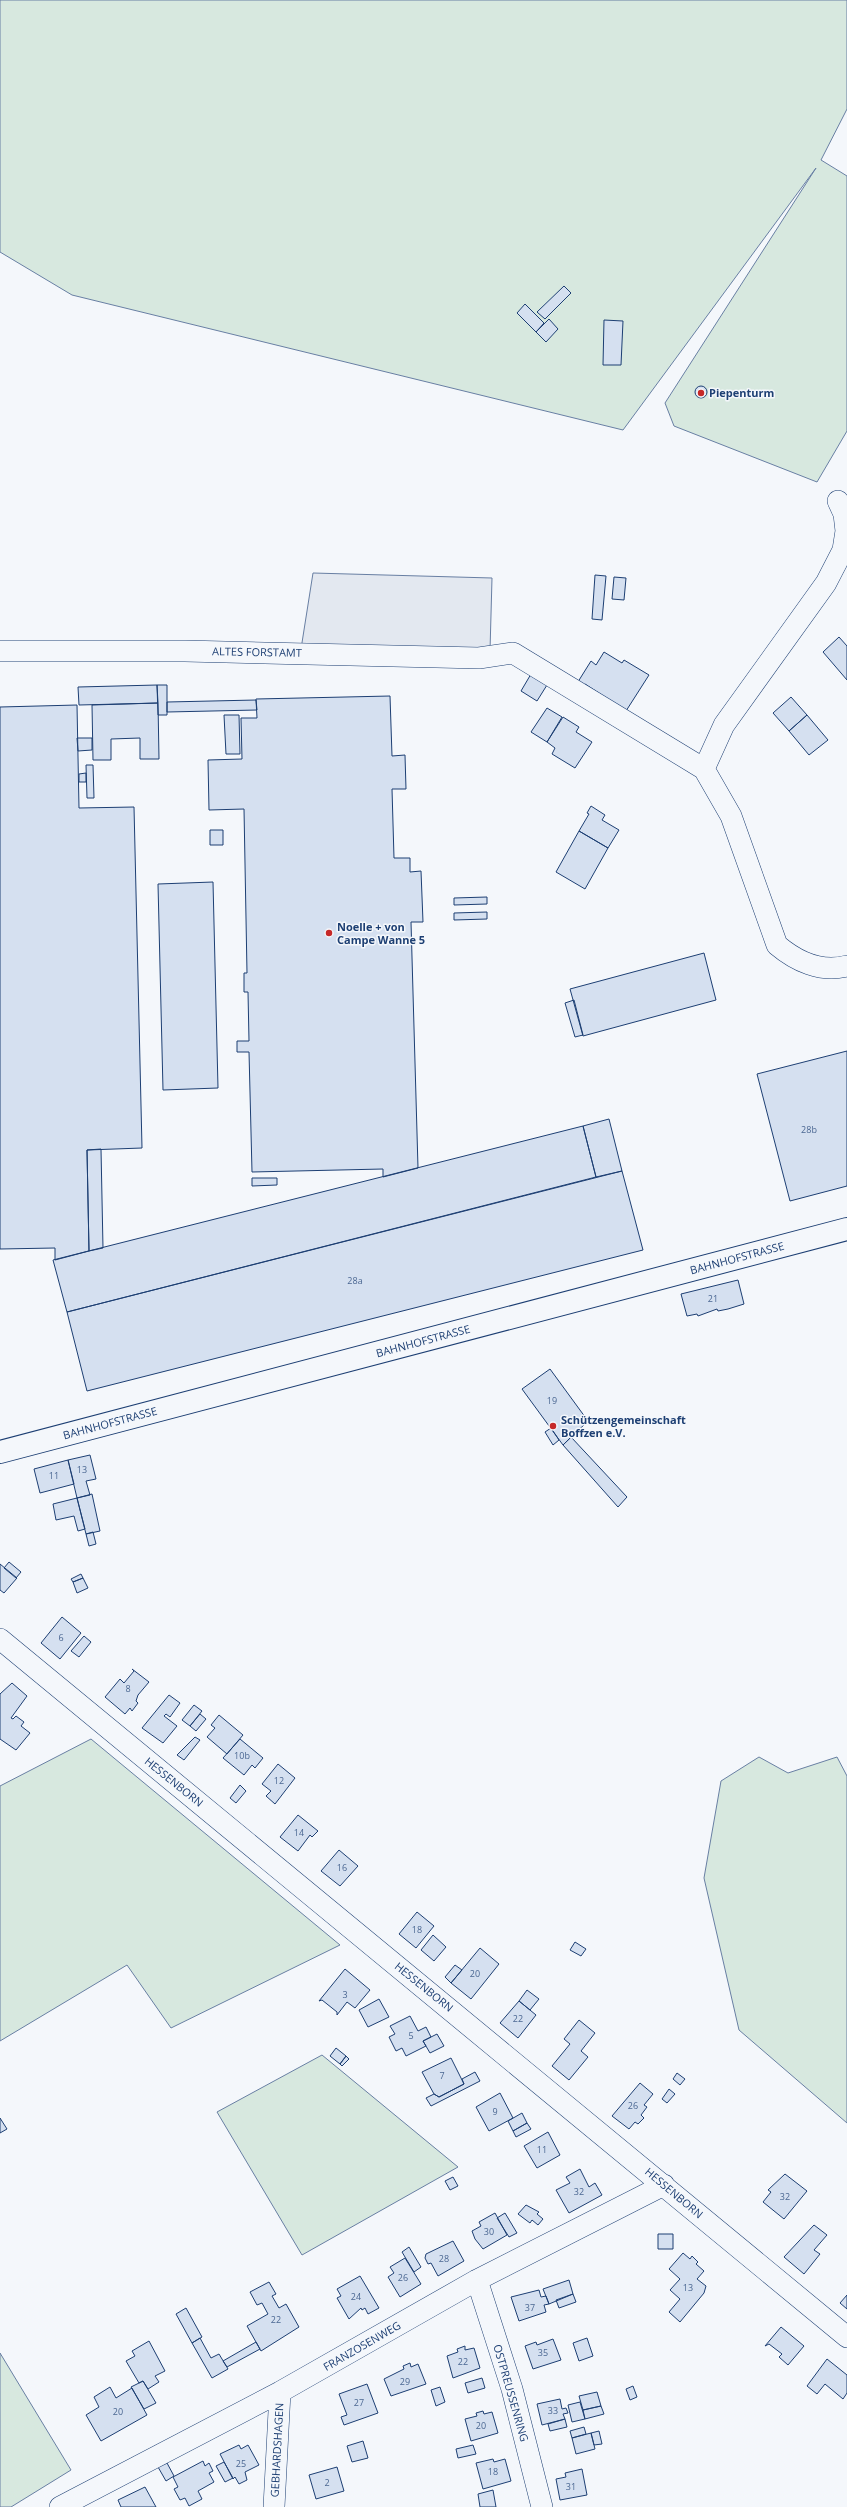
<svg xmlns="http://www.w3.org/2000/svg" width="847" height="2507" viewBox="0 0 847 2507" font-family="'Open Sans',sans-serif">
<style>
.green{fill:#d7e8df;stroke:#687fa3}
.parking{fill:#e3e8f0;stroke:#687fa3}
.building{fill:#d5e0f0;stroke:#1d3f73}
.lines{fill:none;stroke-linecap:round;stroke-linejoin:round}
.minor-casing{stroke:#1d3f73;stroke-width:22}
.major-casing{stroke:#1d3f73;stroke-width:24}
.minor{stroke:#f4f7fb;stroke-width:21}
.major{stroke:#f4f7fb;stroke-width:22}
.poi-dot{fill:#c62828;stroke:#f4f7fb;stroke-width:1.5}
.labels{text-anchor:middle;stroke-width:3;stroke-linejoin:round;paint-order:stroke}
.number-label{font-size:9px;fill:#4b6792}
.poi-label{font-size:11px;font-weight:bold;fill:#1d3f73;stroke:#f4f7fb;text-anchor:start}
.street-label{font-size:11px;fill:#1d3f73;stroke:#f4f7fb}
</style>
<rect width="100%" height="100%" fill="#f4f7fb"/>
<path class="green" d="M0,0H847V109L821,160L847,176V431L817,482L674,426L665,403L816,168L623,430L72,295L0,252Z
M91,1739L340,1945L171,2028L127,1965L0,2041V1786Z
M759,1757L788,1773L837,1757L847,1776V2123L739,2030L704,1878L721,1781Z
M322,2055L458,2167L302,2255L217,2112Z
M0,2353L71,2470L11,2507H0Z"/>
<path class="parking" d="M313,573L492,578L490,651L301,649Z"/>
<path class="building" d="M564,286L571,293L545,319L537,312Z
M525,304L544,323L536,332L517,313Z
M549,319L558,329L546,342L536,332Z
M604,320L623,321L621,365H603Z
M695 392a6 6 0 1 1 12 0a6 6 0 1 1-12 0Z
M595,575L606,576L602,620L592,619Z
M614,577L626,578L624,600L612,599Z
M839,637L847,646V680L823,652Z
M604,652L622,663L624,660L649,675L626,711L585,684L582,689L576,685L591,661L596,665Z
M531,674L547,685L537,701L521,691Z
M157,685H167V715H158Z
M157,685L158,703L79,705L78,687Z
M390,696L392,756L405,755L406,789H392L394,858H410V872L421,871L423,922H411L418,1168L383,1177V1169L252,1172L249,1052H237V1041H249L248,992H244V973H247L244,809L209,810L208,760L242,759L241,718H257L256,699Z
M791,697L807,715L789,731L773,713Z
M256,700L257,710L167,712V702Z
M158,703L159,759H140V738L111,739V760H93L92,705Z
M77,705L79,808L134,807L142,1148L87,1150L89,1251L55,1260V1248L0,1249V707Z
M547,708L562,717L547,742L531,732Z
M224,715H239L240,754H226Z
M807,715L828,740L809,755L789,731Z
M563,717L579,727L576,732L592,742L575,768L552,754L555,748L547,742Z
M77,738H92V750L78,751Z
M86,765H93L94,798H87Z
M86,773V782H79V774Z
M591,806L605,815L602,820L619,830L608,848L579,831L589,814L587,813Z
M210,830H223V845H210Z
M579,831L608,848L585,889L556,872Z
M213,882L218,1088L163,1090L158,884Z
M487,897V904L454,905V898Z
M487,912V919L454,920V913Z
M704,953L716,1000L583,1036L570,989Z
M574,1000L583,1035L575,1037L565,1003Z
M847,1051V1186L790,1201L757,1074Z
M609,1119L622,1171L596,1177L583,1126Z
M583,1126L596,1177L67,1312L53,1260Z
M101,1149L103,1248L89,1251L87,1150Z
M622,1171L643,1250L87,1391L67,1312Z
M252,1178H277V1185L252,1186Z
M738,1280L744,1304L728,1309L718,1311L717,1309L698,1316L697,1314L687,1316L681,1294Z
M550,1369L588,1421L563,1445L522,1389Z
M551,1428L559,1440L553,1445L545,1432Z
M571,1437L627,1497L618,1507L563,1445Z
M90,1455L96,1479L86,1481L90,1495L77,1498L68,1460Z
M68,1460L74,1484L40,1493L34,1469Z
M92,1494L100,1531L86,1534L77,1498Z
M77,1498L85,1529L78,1531L74,1516L56,1520L53,1504Z
M93,1532L96,1544L89,1546L86,1534Z
M9,1562L21,1572L16,1578L4,1568Z
M0,1564L17,1578L4,1593L0,1590Z
M81,1574L83,1578L73,1582L71,1579Z
M83,1578L88,1588L77,1593L73,1582Z
M62,1617L81,1633L60,1659L41,1643Z
M84,1636L91,1642L79,1657L71,1651Z
M132,1669L149,1682L138,1695L136,1701L138,1703L132,1711L130,1708L125,1714L105,1697L120,1679L124,1683L134,1671Z
M12,1683L27,1696L11,1718L13,1719L16,1716L24,1722L21,1726L30,1733L16,1750L0,1739V1694Z
M169,1695L180,1703L170,1717L166,1714L164,1716L177,1726L163,1743L142,1728Z
M194,1705L202,1711L190,1726L182,1720Z
M200,1714L206,1719L196,1731L190,1726Z
M219,1715L243,1735L227,1754L207,1737L215,1728L211,1725Z
M195,1737L200,1740L184,1760L177,1755Z
M240,1739L263,1758L255,1768L252,1765L244,1775L223,1758Z
M278,1764L295,1778L275,1804L266,1796L271,1791L262,1784Z
M240,1785L246,1791L236,1803L230,1798Z
M298,1815L318,1831L312,1837L310,1835L298,1851L280,1837Z
M339,1850L358,1866L340,1886L321,1871Z
M417,1912L434,1926L416,1948L399,1934Z
M433,1935L446,1947L434,1961L421,1950Z
M575,1942L586,1949L581,1956L570,1950Z
M480,1948L499,1964L471,1999L451,1983Z
M455,1965L462,1970L451,1983L445,1977Z
M345,1969L370,1990L355,2008L347,2002L337,2015V2012L322,2000L319,2001Z
M527,1990L539,1999L530,2010L519,2001Z
M379,1999L389,2017L368,2027L359,2010Z
M519,2001L536,2015L518,2038L500,2023Z
M410,2016L418,2031L426,2027L431,2037L423,2041L426,2046L406,2056L402,2048L396,2051L389,2037L395,2034L390,2026Z
M579,2020L595,2033L581,2051L588,2057L569,2080L552,2066L570,2044L564,2039Z
M437,2034L444,2046L430,2053L423,2041Z
M336,2048L346,2056L340,2064L330,2056Z
M346,2056L349,2059L342,2066L340,2064Z
M451,2058L464,2084L439,2097L434,2094L422,2072Z
M475,2072L480,2081L431,2106L426,2098L434,2094L439,2097L464,2084L462,2079Z
M677,2073L685,2079L680,2085L673,2079Z
M640,2083L653,2094L644,2105L647,2107L641,2115L644,2118L638,2124L635,2122L629,2129L612,2116Z
M669,2089L675,2094L667,2103L662,2099Z
M500,2093L513,2118L489,2131L476,2107Z
M522,2113L527,2123L513,2131L508,2121Z
M0,2118L7,2129L0,2133Z
M527,2123L531,2129L516,2137L513,2131Z
M548,2132L560,2155L537,2168L524,2146Z
M580,2169L589,2187L595,2183L602,2195L569,2213L556,2190L570,2183L566,2177Z
M785,2174L807,2191L784,2219L763,2202L771,2192L768,2190Z
M453,2177L458,2186L450,2190L445,2181Z
M526,2205L539,2212L537,2214L543,2219L538,2225L532,2220L530,2223L518,2214Z
M495,2213L507,2235L483,2249L475,2239L472,2231L481,2226L479,2222Z
M505,2213L517,2233L509,2237L497,2218Z
M814,2225L827,2235L814,2250L820,2254L804,2274L784,2257Z
M658,2234H673V2249H658Z
M453,2241L464,2261L438,2276L431,2263L428,2264L425,2258L426,2254Z
M409,2247L421,2267L414,2272L402,2252Z
M683,2253L690,2259L692,2256L698,2262L696,2264L704,2271L697,2279L706,2286L704,2293L680,2322L669,2312L680,2299L670,2290L680,2279L669,2269Z
M405,2258L421,2284L400,2297L388,2277L394,2273L390,2267Z
M360,2276L379,2308L368,2314L365,2308L362,2310L361,2308L349,2319L337,2298L341,2296L337,2289Z
M569,2280L573,2294L549,2304L543,2289Z
M269,2282L276,2294L272,2296L279,2308L286,2304L299,2327L261,2351L247,2326L268,2314L262,2303L257,2305L250,2292Z
M539,2290L541,2297L546,2296L549,2304L544,2305L546,2312L519,2321L511,2297Z
M573,2294L576,2302L559,2308L556,2300Z
M847,2295V2309L840,2303Z
M186,2308L202,2337L192,2343L176,2314Z
M781,2327L804,2346L788,2365L779,2357L782,2354L769,2344L765,2346Z
M200,2338L211,2358L219,2354L228,2369L212,2378L192,2343Z
M587,2338L593,2356L579,2361L573,2343Z
M553,2339L561,2360L533,2369L525,2346L536,2342L537,2345Z
M149,2341L165,2371L155,2376L159,2382L148,2389L143,2381L139,2383L126,2361L135,2356L132,2351Z
M256,2342L260,2349L227,2367L223,2361Z
M465,2346V2350L474,2348L480,2368L453,2378L447,2356L458,2352L457,2349Z
M827,2359L847,2375V2393L843,2399L825,2384L817,2394L807,2386Z
M410,2363L411,2367L418,2364L426,2384L391,2396L384,2379L404,2369L403,2366Z
M482,2378L485,2388L468,2393L465,2383Z
M143,2381L156,2403L144,2409L131,2387Z
M367,2384L378,2413L344,2425L341,2417L347,2415L339,2394Z
M633,2386L637,2397L630,2400L626,2389Z
M110,2387L116,2398L132,2388L147,2415L101,2441L86,2415L99,2407L94,2397Z
M440,2387L445,2402L436,2406L431,2390Z
M597,2392L601,2406L583,2410L579,2396Z
M560,2399L562,2409L566,2408L568,2413L563,2414L565,2419L542,2425L537,2404Z
M580,2402L585,2419L572,2422L568,2405Z
M601,2406L604,2414L585,2419L583,2410Z
M483,2411L484,2414L492,2412L498,2433L471,2441L465,2419L477,2416L476,2413Z
M565,2419L567,2427L550,2431L548,2424Z
M584,2427L586,2434L572,2438L570,2431Z
M599,2431L602,2444L594,2445L591,2433Z
M591,2433L595,2449L576,2454L572,2438Z
M363,2441L368,2458L352,2462L347,2446Z
M239,2445L241,2449L248,2445L259,2465L245,2472L247,2480L239,2484L235,2477L233,2479L220,2454Z
M473,2445L476,2454L458,2458L456,2449Z
M493,2459L494,2462L505,2459L511,2481L483,2489L476,2463Z
M203,2461L205,2466L209,2463L213,2471L209,2473L214,2482L198,2491L202,2499L189,2506L185,2498L180,2500L174,2489L178,2487L173,2477Z
M224,2462L233,2478L225,2482L216,2466Z
M167,2463L174,2476L166,2481L158,2467Z
M337,2467L344,2491L316,2499L309,2475Z
M582,2469L587,2495L560,2500L556,2479L566,2477L565,2473Z
M145,2487L156,2507H121L118,2500Z
M493,2490L496,2507H480L478,2494Z"/>
<g class="lines">
<g class="minor-casing">
<path id="minor" d="M0,651H185L479,658L513,653L704,769L731,816L777,945C796,961 821,973 847,966
M704,769L724,725L826,583L843,550L846,531L844,514L838,501
M0,1639L847,2337
M477,2280L512,2389L542,2507
M60,2507L280,2392L477,2280L664,2185
M274,2507L280,2392"/>
</g>
<g class="major-casing">
<path id="major" d="M0,1452L847,1229"/>
</g>
<use href="#minor" class="minor"/>
<use href="#major" class="major"/>
</g>
<g class="poi-dot">
<circle cx="701" cy="393" r="4"/>
<circle cx="329" cy="933" r="4"/>
<circle cx="553" cy="1426" r="4"/>
</g>
<g class="labels">
<g class="number-label">
<text x="809" y="1133">28b</text>
<text x="355" y="1284">28a</text>
<text x="713" y="1302">21</text>
<text x="552" y="1404">19</text>
<text x="82" y="1473">13</text>
<text x="54" y="1479">11</text>
<text x="61" y="1641">6</text>
<text x="128" y="1692">8</text>
<text x="242" y="1759">10b</text>
<text x="279" y="1784">12</text>
<text x="299" y="1836">14</text>
<text x="342" y="1871">16</text>
<text x="417" y="1933">18</text>
<text x="475" y="1977">20</text>
<text x="345" y="1998">3</text>
<text x="518" y="2022">22</text>
<text x="411" y="2039">5</text>
<text x="442" y="2079">7</text>
<text x="633" y="2109">26</text>
<text x="495" y="2115">9</text>
<text x="542" y="2153">11</text>
<text x="579" y="2195">32</text>
<text x="785" y="2200">32</text>
<text x="489" y="2235">30</text>
<text x="444" y="2262">28</text>
<text x="403" y="2281">26</text>
<text x="688" y="2291">13</text>
<text x="356" y="2300">24</text>
<text x="530" y="2311">37</text>
<text x="276" y="2323">22</text>
<text x="543" y="2356">35</text>
<text x="463" y="2365">22</text>
<text x="405" y="2385">29</text>
<text x="359" y="2406">27</text>
<text x="553" y="2414">33</text>
<text x="118" y="2415">20</text>
<text x="481" y="2429">20</text>
<text x="241" y="2467">25</text>
<text x="493" y="2475">18</text>
<text x="327" y="2486">2</text>
<text x="571" y="2490">31</text>
</g>
<g class="poi-label">
<text x="709" y="397">Piepenturm</text>
<text x="337" y="931">Noelle + von<tspan x="337" dy="13">Campe Wanne 5</tspan></text>
<text x="561" y="1424">Schützengemeinschaft<tspan x="561" dy="13">Boffzen e.V.</tspan></text>
</g>
<g class="street-label">
<text transform="translate(257 652) rotate(1)" y="4">ALTES FORSTAMT</text>
<text transform="translate(737 1258) rotate(-15)" y="4">BAHNHOFSTRASSE</text>
<text transform="translate(423 1341) rotate(-15)" y="4">BAHNHOFSTRASSE</text>
<text transform="translate(110 1423) rotate(-15)" y="4">BAHNHOFSTRASSE</text>
<text transform="translate(174 1782) rotate(39)" y="4">HESSENBORN</text>
<text transform="translate(424 1987) rotate(39)" y="4">HESSENBORN</text>
<text transform="translate(674 2193) rotate(40)" y="4">HESSENBORN</text>
<text transform="translate(362 2346) rotate(-30)" y="4">FRANZOSENWEG</text>
<text transform="translate(511 2393) rotate(74)" y="4">OSTPREUSSENRING</text>
<text transform="translate(277 2450) rotate(-87)" y="4">GEBHARDSHAGEN</text>
</g>
</g>
</svg>
